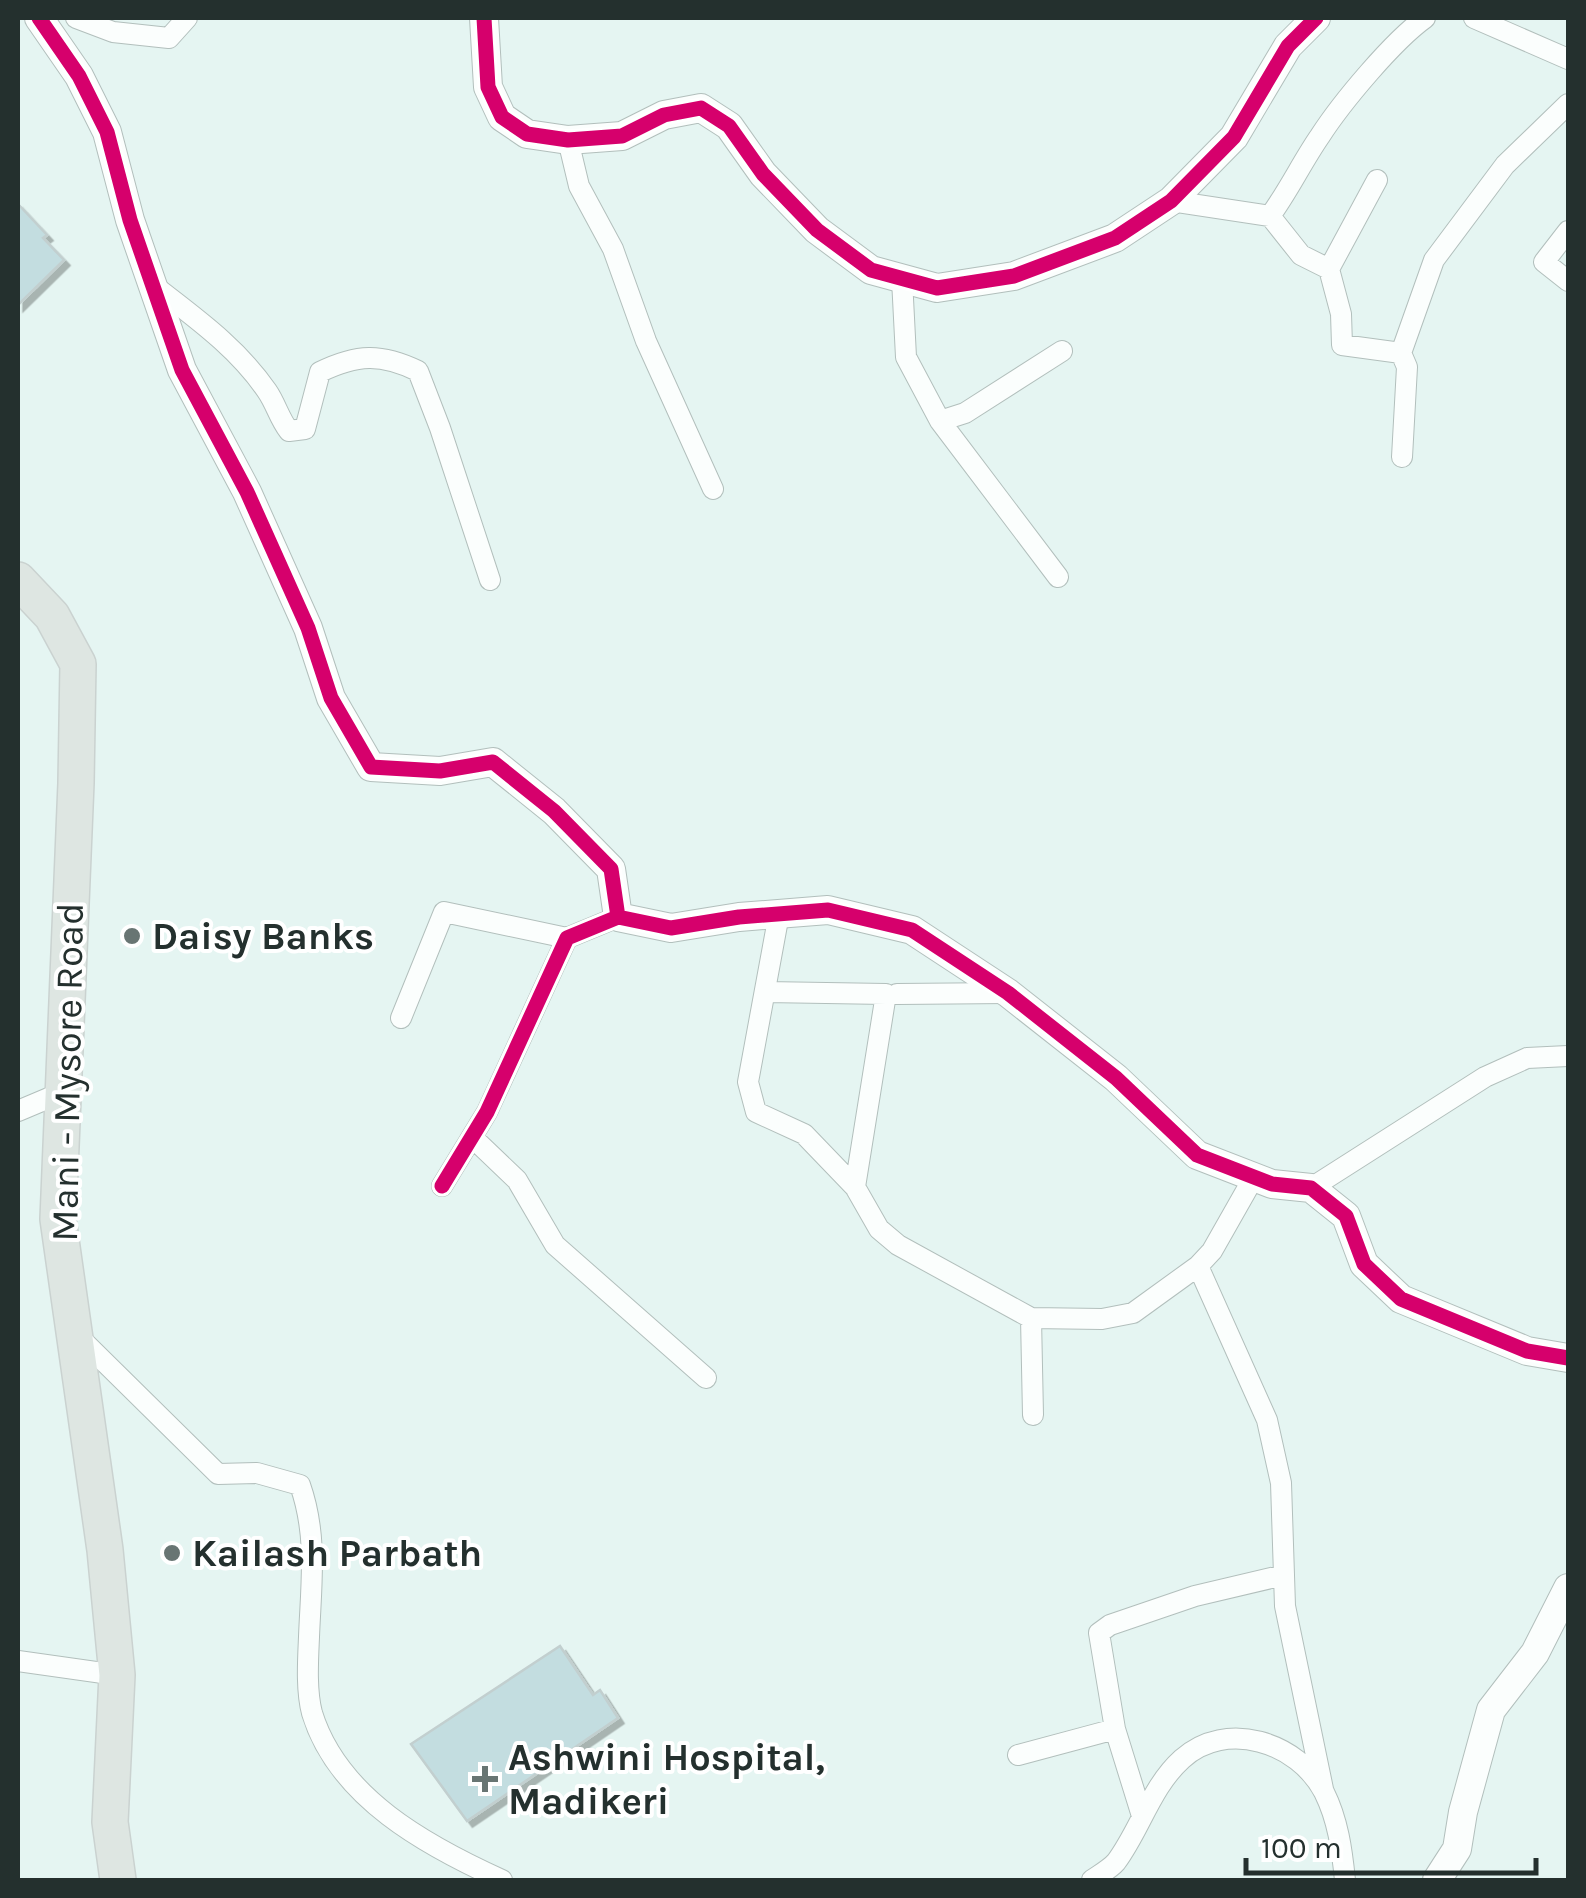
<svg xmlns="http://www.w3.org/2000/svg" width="1586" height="1898" viewBox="0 0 1586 1898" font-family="Karla,sans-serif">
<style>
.building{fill:#c3dde0;stroke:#c2cfcf;stroke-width:2.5;filter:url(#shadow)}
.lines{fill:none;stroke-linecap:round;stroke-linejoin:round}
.minor-casing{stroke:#b2bfbc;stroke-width:22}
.tertiary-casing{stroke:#b2bfbc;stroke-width:30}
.trunk-casing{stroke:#cad2d0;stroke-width:38}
.minor{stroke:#fbfefd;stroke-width:20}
.tertiary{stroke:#fbfefd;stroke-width:28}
.trunk{stroke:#dee6e2;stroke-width:35}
.cycleway-casing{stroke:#fff;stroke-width:21}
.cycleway{stroke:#d6006c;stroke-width:15}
.poi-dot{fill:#687573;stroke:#fff;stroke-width:4}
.labels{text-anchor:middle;stroke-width:8;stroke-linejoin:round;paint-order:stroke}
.poi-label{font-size:38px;font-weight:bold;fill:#24302e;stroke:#fff;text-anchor:start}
.street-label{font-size:38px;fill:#24302e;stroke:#fff}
</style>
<defs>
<filter id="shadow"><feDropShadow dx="5.5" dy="5.5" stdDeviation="0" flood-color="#0004"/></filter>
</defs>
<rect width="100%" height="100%" fill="#e5f5f2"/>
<path class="building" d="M18,204L47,235L43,238L64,260L18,305Z
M560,1646L593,1695L600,1690L618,1718L467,1821L411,1744Z"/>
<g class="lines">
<g class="minor-casing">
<path id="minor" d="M76,18L113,32L169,38L187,18
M1474,18L1568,59
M568,140L579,186L613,249L646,341L713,489
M1377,180L1329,269L1341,314L1342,345L1401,353
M1171,201L1270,216C1289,190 1302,162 1320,136C1342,102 1393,41 1425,18
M1270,216L1301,255L1329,269
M1568,231L1544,262L1568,281
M902,279L906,357L940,421L1058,577
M153,285C194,317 237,347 267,391C276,404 279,418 289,431L305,429L320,372C357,354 381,353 418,371L440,428L490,580
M940,421L965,413L1062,351
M1402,457L1407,367L1401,353L1434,260L1505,165L1568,104
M779,914L748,1082L756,1112L804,1134L855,1187L879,1229L898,1245L1031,1318L1102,1319L1133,1313L1198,1266L1212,1251L1254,1177
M766,992L886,994L855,1187
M897,994L1008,993
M401,1018L444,912L567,938
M18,1111L63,1092
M472,1137L517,1180L555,1245L706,1378
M442,1186L487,1112L567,938L618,917
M1311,1188L1485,1077L1527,1058L1568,1056
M1198,1266L1267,1420L1281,1483L1285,1606L1323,1789
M1031,1318L1033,1415
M77,1335L218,1474L257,1473L300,1485C318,1536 311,1584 309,1637C308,1660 306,1690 312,1713C338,1798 427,1846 502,1880
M18,1661L117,1675
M1018,1755L1115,1729
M1142,1816L1115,1729L1099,1633L1110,1625L1195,1596L1284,1575
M1092,1880C1099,1875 1110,1869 1116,1862C1140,1830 1151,1787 1182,1759C1226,1719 1298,1742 1324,1792C1338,1820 1342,1850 1345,1880"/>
</g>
<g class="tertiary-casing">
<path id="tertiary" d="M39,18L79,76L107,132L130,220L182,370L247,492L308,628L331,698L371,767L440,771L493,762L554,811L611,869L618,917L671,928L739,917L828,910L912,930L1008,993L1116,1078L1197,1155L1272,1184L1311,1188L1346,1216L1364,1264L1401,1299L1527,1351L1568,1358
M484,18L488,87L502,117L527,134L568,140L622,136L664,115L701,108L729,126L763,174L817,230L871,270L937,288L1014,276L1115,238L1171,201L1234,137L1288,46L1316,18
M1437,1880L1457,1849L1463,1812L1491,1710L1535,1653L1568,1588"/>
</g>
<g class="trunk-casing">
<path id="trunk" d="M18,580L52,616L78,664L76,783L58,1219L105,1550L117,1675L110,1822L118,1880"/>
</g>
<use href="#minor" class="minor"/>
<use href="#tertiary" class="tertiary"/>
<use href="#trunk" class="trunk"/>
<g class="cycleway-casing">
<path id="cycleway" d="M39,18L79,76L107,132L130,220L182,370L247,492L308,628L331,698L371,767L440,771L493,762L554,811L611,869L618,917
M484,18L488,87L502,117L527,134L568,140L622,136L664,115L701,108L729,126L763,174L817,230L871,270L937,288L1014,276L1115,238L1171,201L1234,137L1288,46L1316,18
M442,1186L487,1112L567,938L618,917L671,928L739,917L828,910L912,930L1008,993L1116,1078L1197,1155L1272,1184L1311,1188L1346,1216L1364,1264L1401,1299L1527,1351L1568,1358"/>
</g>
<use href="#cycleway" class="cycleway"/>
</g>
<g class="poi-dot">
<circle cx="132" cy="936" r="10"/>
<circle cx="172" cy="1553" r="10"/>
<path d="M480 1764h10v10h10v10h-10v10h-10v-10h-10v-10h10z"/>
</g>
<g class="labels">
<g class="poi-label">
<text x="152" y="949">Daisy Banks</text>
<text x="192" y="1566">Kailash Parbath</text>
<text x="508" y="1770">Ashwini Hospital,<tspan x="508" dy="44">Madikeri</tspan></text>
</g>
<g class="street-label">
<text transform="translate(67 1072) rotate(-89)" y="13">Mani - Mysore Road</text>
</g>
</g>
<rect width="1586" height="1898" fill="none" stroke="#24302e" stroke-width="40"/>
<path d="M1246 1858v15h290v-15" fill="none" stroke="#24302e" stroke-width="5"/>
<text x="1261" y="1858" font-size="30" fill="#24302e" stroke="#ffffff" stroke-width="8" paint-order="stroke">100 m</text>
</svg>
